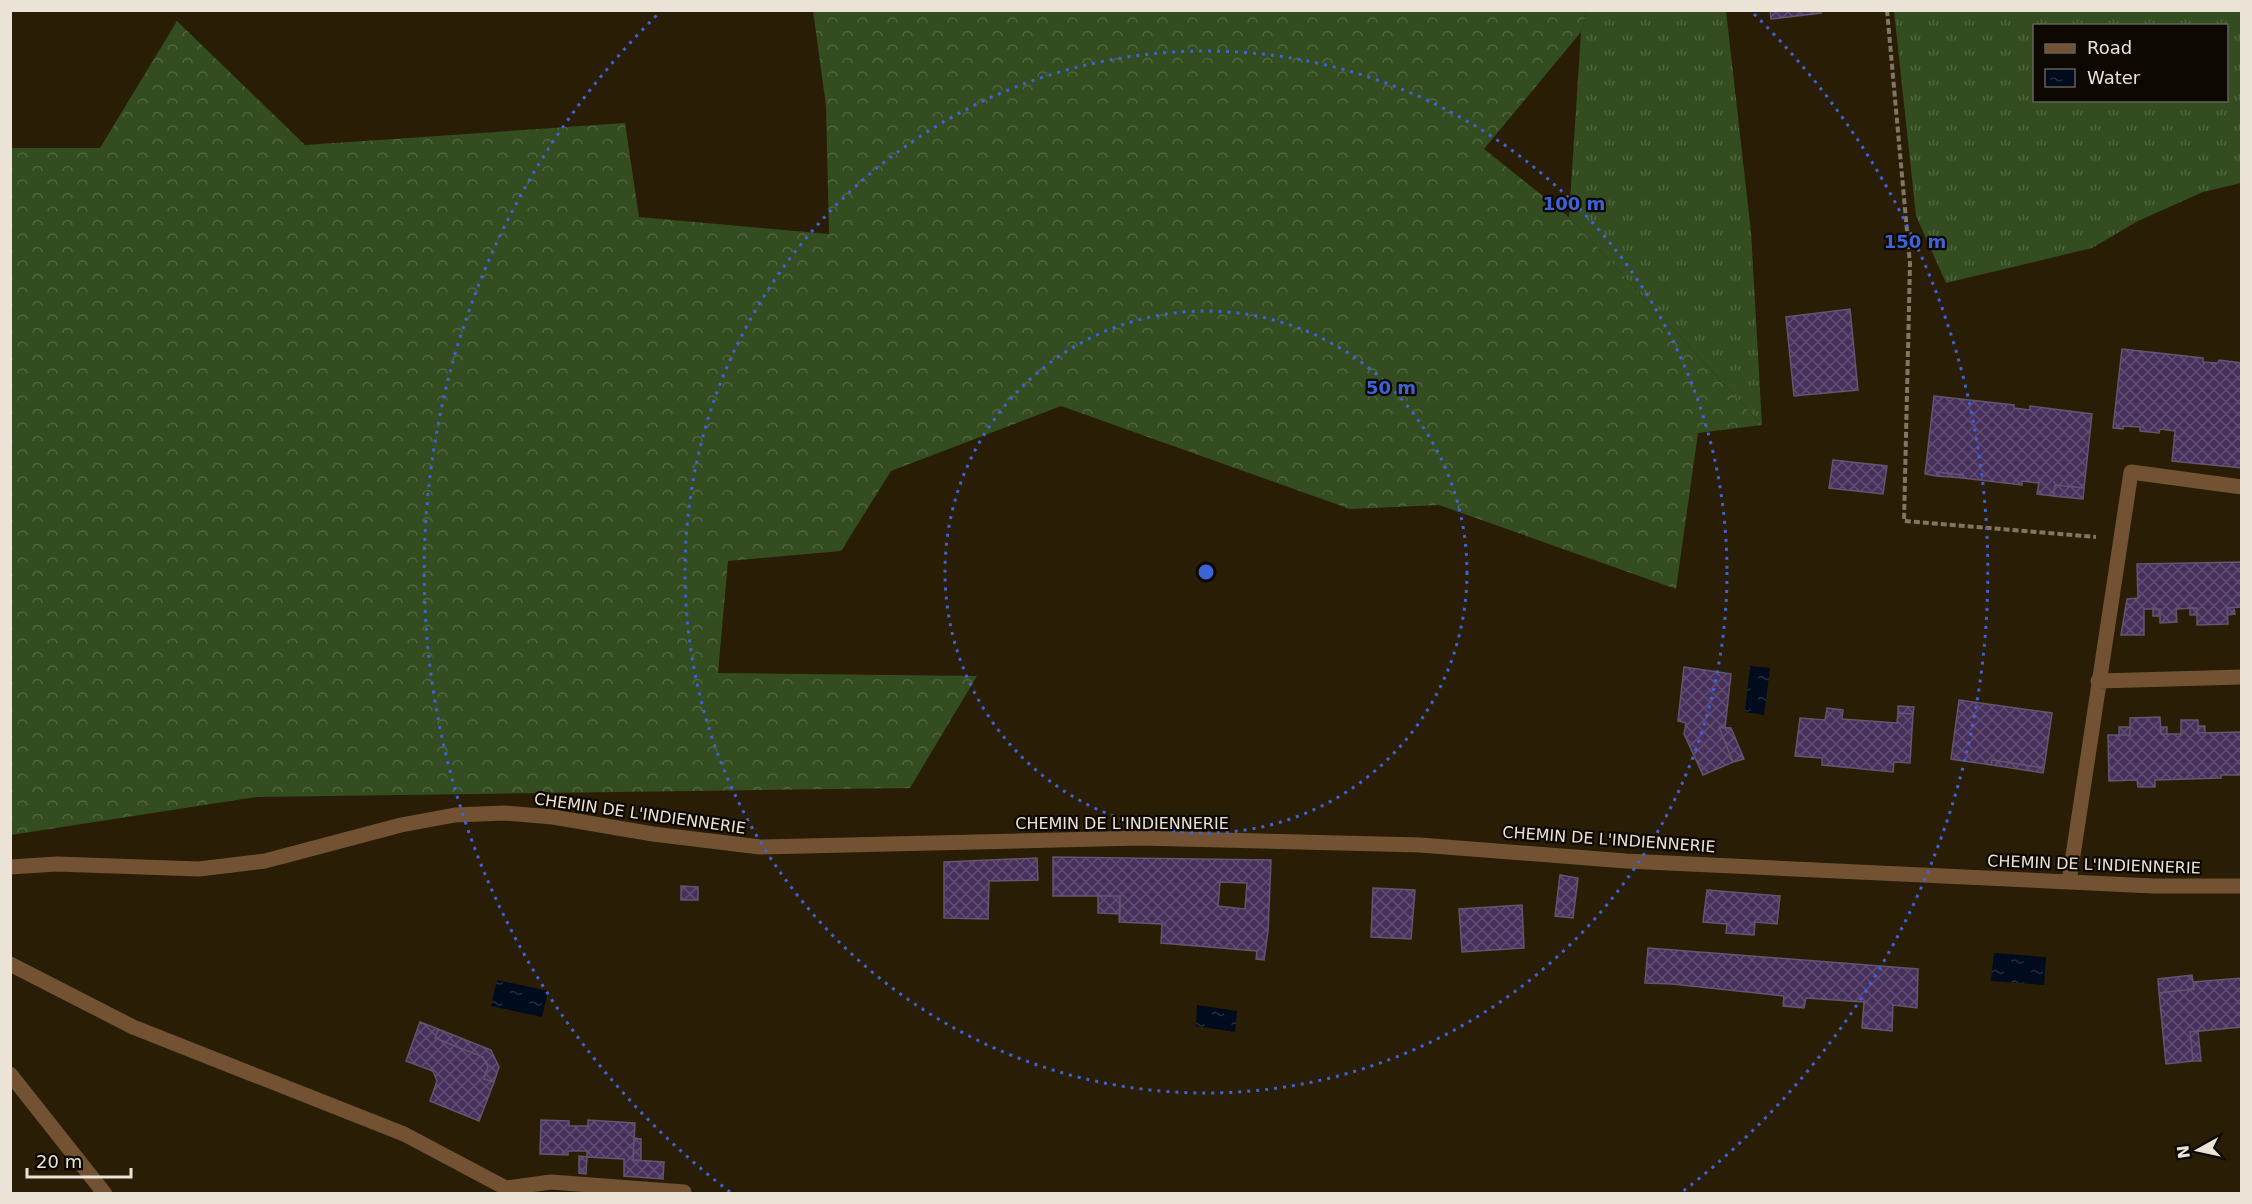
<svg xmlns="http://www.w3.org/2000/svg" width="2252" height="1204" viewBox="0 0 2252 1204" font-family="'DejaVu Sans',sans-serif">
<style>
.grass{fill:url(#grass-tufts);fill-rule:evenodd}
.forest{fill:url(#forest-crowns)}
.water{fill:url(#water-ripples)}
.building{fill:url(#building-cross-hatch);stroke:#62556e;stroke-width:1.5;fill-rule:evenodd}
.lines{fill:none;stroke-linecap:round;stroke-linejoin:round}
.path{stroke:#807663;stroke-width:4;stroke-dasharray:6 3;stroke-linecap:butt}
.minor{stroke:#735233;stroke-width:15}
.ring{fill:none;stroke:#3c64d8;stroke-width:3;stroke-dasharray:3 6}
.labels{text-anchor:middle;stroke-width:4.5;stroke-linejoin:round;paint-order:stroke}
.street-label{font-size:16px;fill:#ebe3d5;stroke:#0d0802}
.centre{fill:#3c64d8;stroke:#0d0802;stroke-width:3}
.ring-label{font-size:18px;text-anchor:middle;font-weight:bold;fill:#3c64d8;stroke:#0d0802;stroke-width:4.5;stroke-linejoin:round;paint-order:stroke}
</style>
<defs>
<pattern id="grass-tufts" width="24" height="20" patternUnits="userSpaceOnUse" patternTransform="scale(1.5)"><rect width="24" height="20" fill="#334c20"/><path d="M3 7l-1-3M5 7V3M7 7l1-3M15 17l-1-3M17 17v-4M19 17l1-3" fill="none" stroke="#516640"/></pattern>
<pattern id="forest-crowns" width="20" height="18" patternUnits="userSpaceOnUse" patternTransform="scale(1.5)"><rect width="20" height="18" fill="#334c20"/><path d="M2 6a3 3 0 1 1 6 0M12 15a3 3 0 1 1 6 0" fill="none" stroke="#516640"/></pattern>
<pattern id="water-ripples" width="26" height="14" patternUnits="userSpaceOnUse" patternTransform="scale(1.5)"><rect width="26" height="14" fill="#000b1e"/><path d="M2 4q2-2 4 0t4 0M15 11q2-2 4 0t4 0" fill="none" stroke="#252e3e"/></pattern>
<pattern id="building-cross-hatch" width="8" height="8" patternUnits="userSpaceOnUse" patternTransform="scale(1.5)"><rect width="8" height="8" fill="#48305d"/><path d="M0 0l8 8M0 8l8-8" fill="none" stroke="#634e73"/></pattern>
</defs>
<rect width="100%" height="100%" fill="#291d05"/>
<path class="grass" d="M1587,11H1726L1751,232L1762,425L1569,217L1581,32Z
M1894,11H2241V183L2203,192L2138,221L2092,248L1946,283L1916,216ZM2034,26H2226V100H2034Z"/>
<path class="forest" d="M813,11H1587L1581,32L1484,149L1569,217L1762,425L1698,433L1676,589L1439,505L1350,509L1061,406L891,471L841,551L728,561L718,673L977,676L910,788L256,797L11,835V148H100L177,21L305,145L625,123L639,217L829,234L826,106Z"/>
<path class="water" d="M1750,666L1770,668L1764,715L1745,712Z
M1994,953L2046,957L2044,985L1991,981Z
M497,980L548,991L542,1017L491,1006Z
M1197,1005L1237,1011L1235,1032L1196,1026Z"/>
<path class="building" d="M1770,10H1820L1821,13L1771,19Z
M1850,309L1858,390L1794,396L1786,317Z
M2122,349L2203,358V362L2218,363L2219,360L2242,363V468L2172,461L2175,431L2160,429L2159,433L2140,431V427L2123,426V429L2113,428Z
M1934,396L2014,405V408L2030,410V406L2092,414L2084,488L2055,485L2053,496L2037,494L2039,483L2022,481V485L1963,478V475L1937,472V476L1925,474Z
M1833,460L1887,466L1883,494L1829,488Z
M1937,472L1963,475V478L1937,476Z
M2055,485L2084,488L2083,499L2053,496Z
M2242,562V607L2227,608L2228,624L2197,625V608L2176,609L2177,622L2160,623V609H2144V635H2121L2127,599L2138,598L2137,564Z
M2190,608H2197V615H2190Z
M2227,608H2234L2235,614L2228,615Z
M2153,609H2160V616H2153Z
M1684,667L1731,674L1725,728L1719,727L1733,762L1703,775L1684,734L1686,723L1678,721Z
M1959,700L2052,713L2044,768L1992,760L1991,765L1951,759Z
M1898,706L1914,707L1913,714L1898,713Z
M1827,708L1843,710L1842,719L1897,723L1898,713L1913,714L1910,763L1894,762L1893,772L1822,765V758L1795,756L1800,718L1825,720Z
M2160,717L2161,734H2181V720H2198V733L2242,732V775H2221V778L2155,780V787H2138L2137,780L2109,781L2108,735H2130V718Z
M2198,726H2205V733H2198Z
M1719,727L1731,728L1744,759L1733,762Z
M2119,727H2130V735H2119Z
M2160,727H2167V734H2161Z
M1992,760L2044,768L2043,773L1991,765Z
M1053,857L1271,860L1268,931L1264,960L1256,959L1257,951L1161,943L1162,924L1119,922L1120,896H1053ZM1220,882L1247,883L1245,909L1218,906Z
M1037,858L1038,880L989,881L988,919L944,918V862Z
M1560,875L1578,878L1573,918L1555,916Z
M681,886L698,887V900H681Z
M1373,888L1415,890L1411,939L1371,937Z
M1707,890L1780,896L1777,924L1755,922L1754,935L1726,933L1727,924L1703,922Z
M1098,896H1120V914L1098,913Z
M1522,905L1524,948L1462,952L1459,909Z
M1648,948L1918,969L1917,1008L1893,1005L1892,1031L1862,1028L1864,1002L1806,998L1804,1008L1783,1006L1784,996L1672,984L1645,983Z
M2192,975L2194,989L2159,993L2158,979Z
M2242,978V1027L2190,1032L2193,1061L2166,1064L2159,993L2194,989L2193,982Z
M420,1022L438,1029L435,1038L483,1057L488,1067L484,1079L494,1082L479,1121L430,1101L437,1081L433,1071L406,1061Z
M438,1029L491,1050L499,1067L494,1082L484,1079L488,1067L483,1057L435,1038Z
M2198,1031L2201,1061H2193L2190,1032Z
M541,1120L569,1121V1126H588V1120L635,1123L633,1160L664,1162L663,1179L624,1176V1159L587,1157V1151H568V1155L540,1154Z
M634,1138L641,1139V1160H633Z
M579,1156L587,1157L586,1174L579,1173Z"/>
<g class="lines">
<path class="path" d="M1887,10L1910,264L1904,521L2096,537"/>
<path class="minor" d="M2098,681L2242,677
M10,867L57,864L199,869L265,861L401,825L455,815L505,813L553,817L653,834L760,847L1140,838L1420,845L1626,861L2153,886H2242
M2069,882L2131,472L2242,487
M10,964L133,1027L404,1134L517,1194
M10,1074L105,1194
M507,1188L551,1182L684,1192"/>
</g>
<g class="ring">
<circle cx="1206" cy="572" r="261"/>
<circle cx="1206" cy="572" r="521"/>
<path d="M730 1192A782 782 0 0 1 658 14M1754 14A782 782 0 0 1 1682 1192"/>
</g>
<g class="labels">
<g class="street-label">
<text transform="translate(640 813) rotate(8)" y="6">CHEMIN DE L'INDIENNERIE</text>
<text x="1122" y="829">CHEMIN DE L'INDIENNERIE</text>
<text transform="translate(1609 839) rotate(4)" y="6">CHEMIN DE L'INDIENNERIE</text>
<text transform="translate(2094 864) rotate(2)" y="6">CHEMIN DE L'INDIENNERIE</text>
</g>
</g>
<circle cx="1206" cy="572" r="9" class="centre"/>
<g class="ring-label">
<text x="1574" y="210">100 m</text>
<text x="1915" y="248">150 m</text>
<text x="1391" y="394">50 m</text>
</g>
<rect width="2252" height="1204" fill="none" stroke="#ebe3d5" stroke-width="24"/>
<rect x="2033" y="24" width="195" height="78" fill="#0d0802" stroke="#666056" stroke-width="1.5"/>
<rect x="2045" y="44" width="30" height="9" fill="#735233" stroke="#666056" stroke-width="1.5"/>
<text x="2087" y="54" font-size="18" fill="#ebe3d5">Road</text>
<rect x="2045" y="69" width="30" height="18" fill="url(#water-ripples)" stroke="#666056" stroke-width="1.5"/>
<text x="2087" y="84" font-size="18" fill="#ebe3d5">Water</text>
<g transform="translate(2198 1150) rotate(262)" stroke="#0d0802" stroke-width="4.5" paint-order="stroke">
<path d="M0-4.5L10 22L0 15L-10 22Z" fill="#ebe3d5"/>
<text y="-9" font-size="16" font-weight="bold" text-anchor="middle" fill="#ebe3d5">N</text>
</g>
<path d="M27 1168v9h104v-9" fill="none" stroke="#ebe3d5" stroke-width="3"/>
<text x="36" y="1168" font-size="18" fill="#ebe3d5" stroke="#0d0802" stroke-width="4.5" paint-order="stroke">20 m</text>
</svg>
